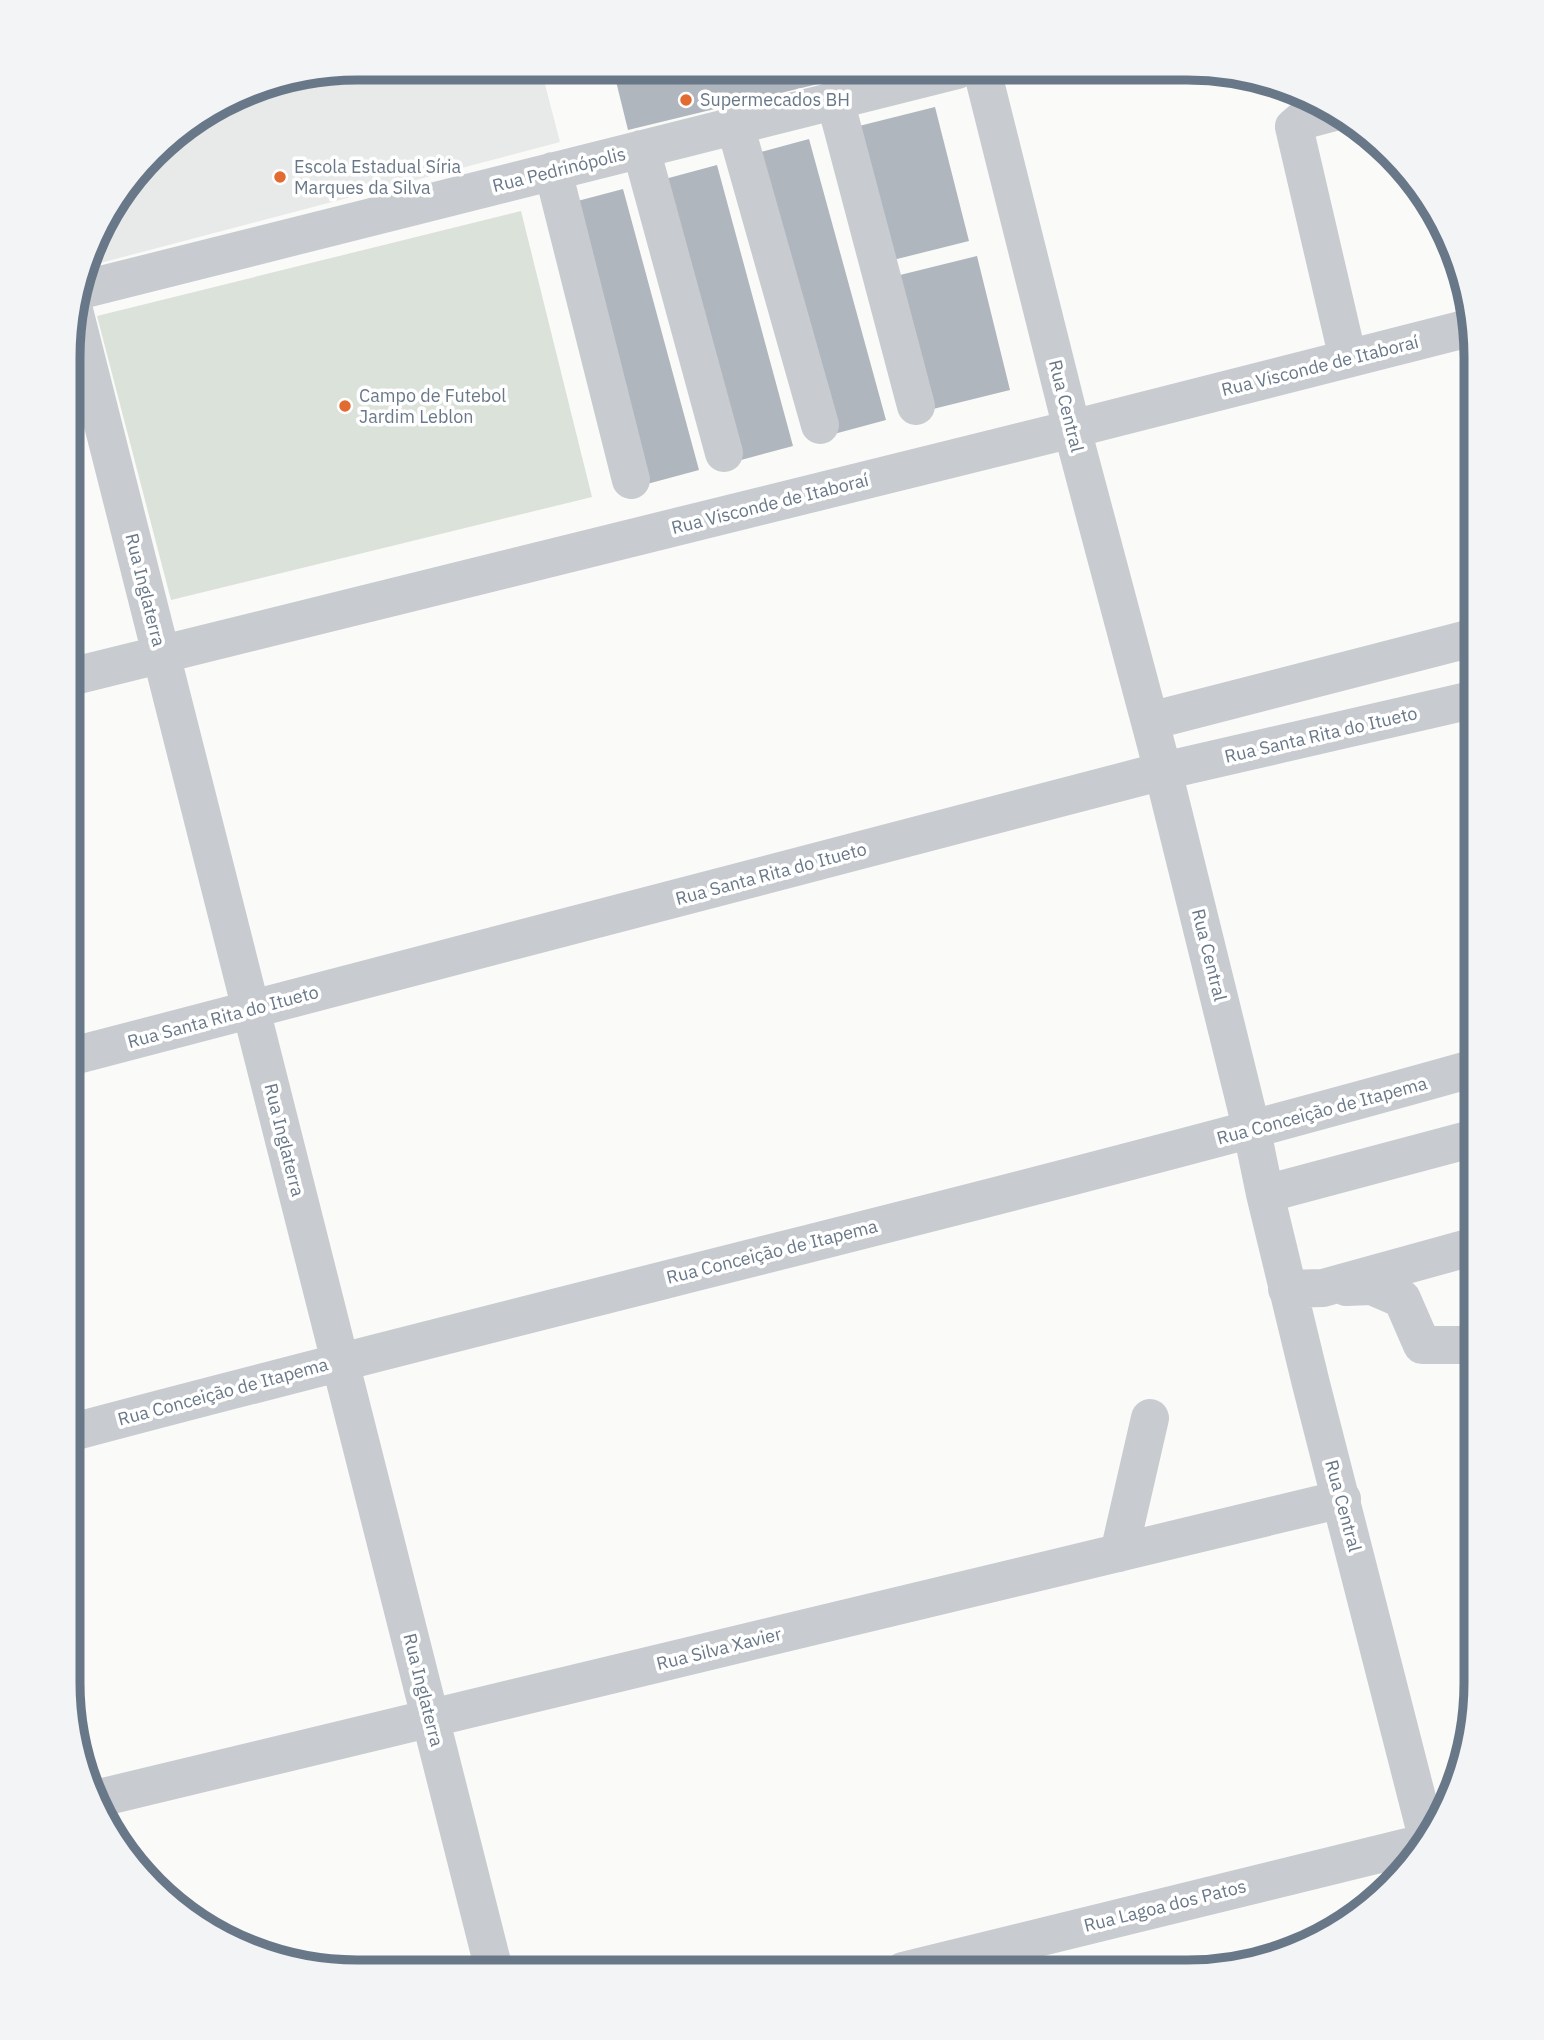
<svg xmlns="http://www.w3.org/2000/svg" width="1544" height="2040" viewBox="0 0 1544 2040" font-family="'IBM Plex Sans',sans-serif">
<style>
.built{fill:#e8e9e9}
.park{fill:#dbe2d9}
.building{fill:#afb6bd}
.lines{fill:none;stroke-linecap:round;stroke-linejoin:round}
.minor{stroke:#c8cbcf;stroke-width:38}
.poi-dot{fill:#e16b30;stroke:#fff;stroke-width:2.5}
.labels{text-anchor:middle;stroke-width:7;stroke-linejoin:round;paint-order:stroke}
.poi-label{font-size:18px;fill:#697889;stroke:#fff;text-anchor:start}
.street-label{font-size:18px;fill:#697889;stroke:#fff}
.rim{fill:none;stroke:#697889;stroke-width:9}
</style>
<rect width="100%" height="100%" fill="#fafaf8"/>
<path class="built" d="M357,68L541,69L560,142L89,266L107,213L167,140L264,84Z"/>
<path class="park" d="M521,211L592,497L171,600L97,316Z"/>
<path class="building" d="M613,69L872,70V71L628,130Z
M935,107L969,241L893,260L859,126Z
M809,139L886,420L834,434L757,153Z
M717,165L793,446L741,460L665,179Z
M623,189L699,470L647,484L570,203Z
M977,256L1010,390L933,409L900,275Z"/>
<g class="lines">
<path class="minor" d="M982,70L1072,429L1163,771L1252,1131L1265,1194L1311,1384L1428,1841
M835,100L916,406
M1335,112L1301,121L1294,127L1348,359
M735,125L820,425
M641,149L724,453
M553,171L631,480
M81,290L957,70
M74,310L494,1970
M70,677L1072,429L1469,328
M1150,721L1476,637
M69,1057L1163,771L1476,699
M1265,1194L1475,1138
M1346,1287L1372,1286L1402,1299L1422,1345H1475
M1287,1289L1323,1288L1475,1246
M69,1433C537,1308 1009,1199 1475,1068
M1119,1553L1150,1418
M95,1799L1342,1499
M903,1971L1428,1842"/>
</g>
<g class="poi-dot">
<circle cx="686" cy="100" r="7"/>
<circle cx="280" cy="177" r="7"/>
<circle cx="345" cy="406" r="7"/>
</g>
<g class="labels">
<g class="poi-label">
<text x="700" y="106">Supermecados BH</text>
<text x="294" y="173">Escola Estadual Síria<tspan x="294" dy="21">Marques da Silva</tspan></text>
<text x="359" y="402">Campo de Futebol<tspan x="359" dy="21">Jardim Leblon</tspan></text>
</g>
<g class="street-label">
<text transform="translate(559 170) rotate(-14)" y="6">Rua Pedrinópolis</text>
<text transform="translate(1320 366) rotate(-14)" y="6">Rua Visconde de Itaboraí</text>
<text transform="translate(1066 406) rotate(76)" y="6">Rua Central</text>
<text transform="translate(770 504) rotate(-14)" y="6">Rua Visconde de Itaboraí</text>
<text transform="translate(145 590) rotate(76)" y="6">Rua Inglaterra</text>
<text transform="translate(1321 735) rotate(-13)" y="6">Rua Santa Rita do Itueto</text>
<text transform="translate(771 874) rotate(-15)" y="6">Rua Santa Rita do Itueto</text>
<text transform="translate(1209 955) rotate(76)" y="6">Rua Central</text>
<text transform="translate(223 1017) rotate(-15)" y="6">Rua Santa Rita do Itueto</text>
<text transform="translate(1322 1111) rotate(-15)" y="6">Rua Conceição de Itapema</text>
<text transform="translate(284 1140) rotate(76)" y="6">Rua Inglaterra</text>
<text transform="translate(772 1252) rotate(-14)" y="6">Rua Conceição de Itapema</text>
<text transform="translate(223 1392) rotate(-15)" y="6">Rua Conceição de Itapema</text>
<text transform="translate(1343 1506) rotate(75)" y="6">Rua Central</text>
<text transform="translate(719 1649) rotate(-14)" y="6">Rua Silva Xavier</text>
<text transform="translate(423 1690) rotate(76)" y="6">Rua Inglaterra</text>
<text transform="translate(1165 1906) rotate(-14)" y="6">Rua Lagoa dos Patos</text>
</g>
</g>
<path d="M0 0H1544V2040H0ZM357 80H1187A277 277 0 0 1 1464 357V1683A277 277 0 0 1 1187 1960H357A277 277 0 0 1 80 1683V357A277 277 0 0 1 357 80Z" fill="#f3f4f6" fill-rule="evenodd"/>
<path class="rim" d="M357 80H1187A277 277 0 0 1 1464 357V1683A277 277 0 0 1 1187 1960H357A277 277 0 0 1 80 1683V357A277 277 0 0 1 357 80Z"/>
</svg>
